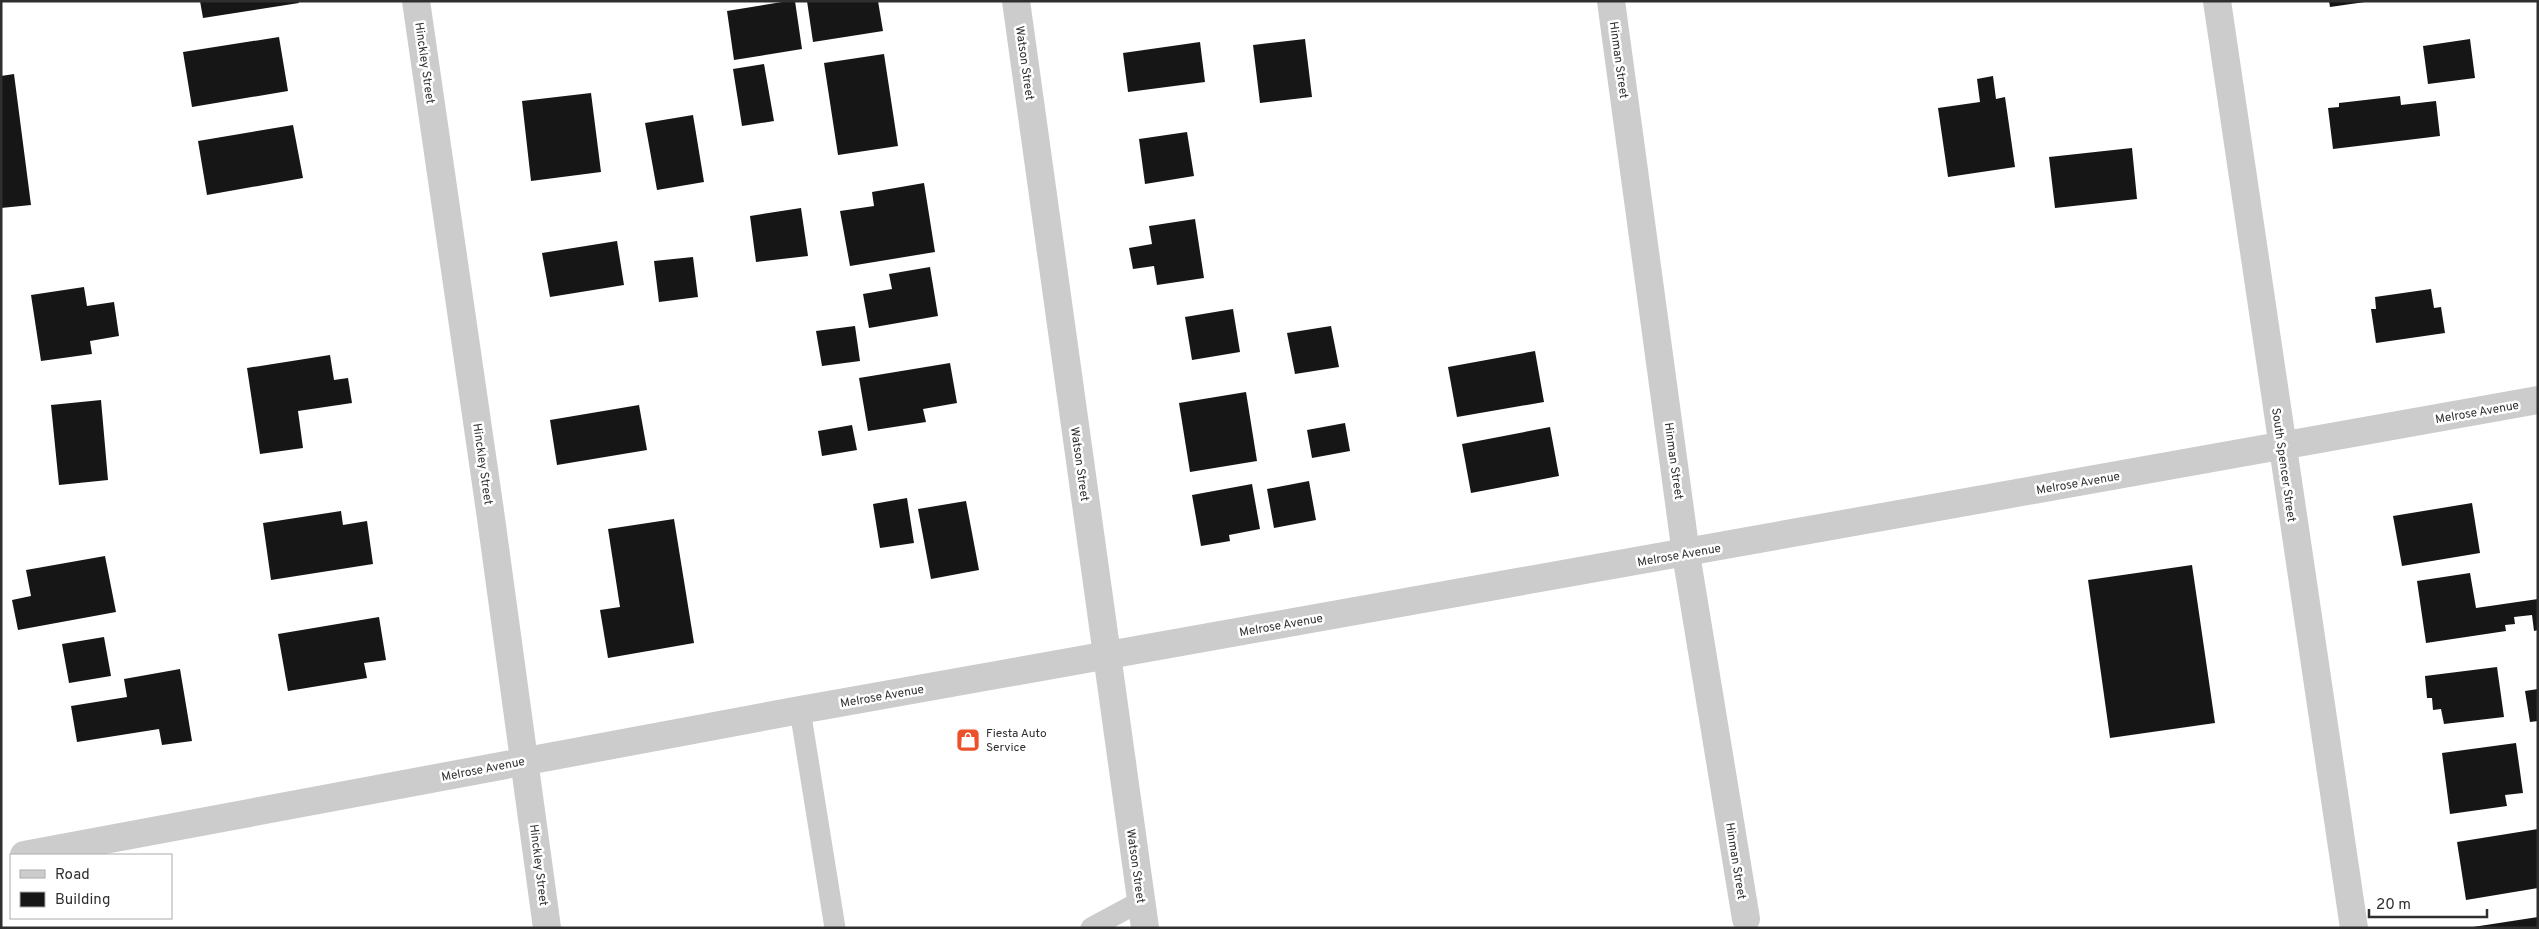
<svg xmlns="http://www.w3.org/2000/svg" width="2539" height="929" viewBox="0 0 2539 929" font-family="Overpass,sans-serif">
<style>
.building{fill:#161616}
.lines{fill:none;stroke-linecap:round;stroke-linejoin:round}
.service{stroke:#ccc;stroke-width:21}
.minor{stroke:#ccc;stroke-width:28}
.labels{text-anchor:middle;stroke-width:5;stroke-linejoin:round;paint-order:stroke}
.street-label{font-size:12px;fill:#2f2f2f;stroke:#fff}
.poi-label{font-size:12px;fill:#2f2f2f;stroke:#fff;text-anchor:start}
</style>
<rect width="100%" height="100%" fill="#fff"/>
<path class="building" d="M200,1H298L299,3L203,18Z
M788,1H795L802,49L734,60L727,11Z
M807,1H878L883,31L813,42Z
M2329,1H2365V2L2330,7Z
M279,37L288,91L192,107L183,52Z
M1305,39L1312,97L1260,103L1253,45Z
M2470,39L2475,78L2428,84L2423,46Z
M1200,42L1205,82L1128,92L1123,53Z
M884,54L898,146L838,155L824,63Z
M764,64L774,121L742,126L733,69Z
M14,74L31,205L1,208V76Z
M1993,76L1996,99L2005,97L2015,167L1948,177L1938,108L1980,102L1977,79Z
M591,93L601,172L531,181L522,101Z
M2400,96L2401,105L2436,101L2440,136L2333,149L2328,108L2339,107V103Z
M693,115L704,182L657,190L645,123Z
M293,125L303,178L207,195L198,141Z
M1187,132L1194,176L1145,184L1139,139Z
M2132,148L2137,199L2055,208L2049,157Z
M924,183L935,252L850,266L840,211L874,206L872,192Z
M801,208L808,256L756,262L750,216Z
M1195,219L1204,278L1157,285L1154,266L1133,269L1129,248L1152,244L1149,226Z
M617,241L624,285L550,297L542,253Z
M693,257L698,297L659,302L654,261Z
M930,267L938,316L869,328L863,294L892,289L889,274Z
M84,287L87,306L114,302L119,336L90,341L92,354L41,361L31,295Z
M2431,289L2434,308L2441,307L2445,333L2376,343L2371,309H2376L2375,297Z
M1233,309L1240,352L1192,360L1185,317Z
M855,326L860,361L822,366L816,331Z
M1331,326L1339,367L1295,374L1287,333Z
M1535,351L1544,402L1457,417L1448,367Z
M330,355L334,380L348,378L352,403L298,411L303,448L260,454L247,368Z
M950,363L957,403L923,409L926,422L868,431L859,378Z
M1246,392L1257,461L1190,472L1179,403Z
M101,400L108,480L59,485L51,405Z
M639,405L647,450L557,465L550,420Z
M1345,423L1350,451L1312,458L1307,430Z
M852,425L857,450L822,456L818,431Z
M1550,427L1559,476L1471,493L1462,444Z
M1309,481L1316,520L1274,528L1267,489Z
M1252,484L1260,529L1229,535L1230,541L1201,546L1192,495Z
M907,498L914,543L880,548L873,504Z
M966,501L979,570L931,579L918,509Z
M2472,503L2480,553L2402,566L2393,516Z
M341,511L343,525L367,521L373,564L271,580L263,523Z
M674,519L694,643L608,658L600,610L620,607L608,529Z
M105,556L116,612L18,630L12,600L31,596L26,570Z
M2192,565L2215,723L2110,738L2088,580Z
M2470,573L2476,608L2538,599V630L2534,631L2532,615L2514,617L2515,624L2505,625L2506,631L2426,643L2417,581Z
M379,617L386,660L364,663L367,678L288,691L278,634Z
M104,637L111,676L69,683L62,644Z
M2497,667L2504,717L2444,724L2441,709L2433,710L2432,698H2427L2425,676Z
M180,669L192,741L162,745L159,729L77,742L71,706L127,697L124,679Z
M2538,689V721L2530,722L2525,691Z
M2516,743L2523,793L2505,795L2507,806L2450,814L2442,753Z
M2538,829V888L2466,900L2457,842Z
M2538,917V928H2473V927Z"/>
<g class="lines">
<path class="service" d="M800,710L835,928
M1091,928L1141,901"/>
<path class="minor" d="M416,1L490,511L547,928
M1016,1L1145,928
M1611,1L1686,554L1746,919
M2217,1L2354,928
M24,855L800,710L2538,400"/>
</g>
<defs>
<g id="shop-square" transform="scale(1.25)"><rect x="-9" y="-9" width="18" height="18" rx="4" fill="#eb522c" stroke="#fff"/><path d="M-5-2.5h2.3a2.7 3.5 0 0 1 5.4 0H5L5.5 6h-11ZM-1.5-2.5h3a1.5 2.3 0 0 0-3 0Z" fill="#fff"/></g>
</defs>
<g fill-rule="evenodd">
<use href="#shop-square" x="968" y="740"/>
</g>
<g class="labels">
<g class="street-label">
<text transform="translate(1619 60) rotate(82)" y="4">Hinman Street</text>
<text transform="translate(425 63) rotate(82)" y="4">Hinckley Street</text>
<text transform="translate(1025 63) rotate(82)" y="4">Watson Street</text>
<text transform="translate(2477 412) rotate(-10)" y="4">Melrose Avenue</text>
<text transform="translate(1674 461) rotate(82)" y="4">Hinman Street</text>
<text transform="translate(483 464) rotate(82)" y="4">Hinckley Street</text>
<text transform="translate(1080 464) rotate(82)" y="4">Watson Street</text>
<text transform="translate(2284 465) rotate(82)" y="4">South Spencer Street</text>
<text transform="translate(2078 483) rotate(-10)" y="4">Melrose Avenue</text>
<text transform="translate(1679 555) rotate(-10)" y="4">Melrose Avenue</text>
<text transform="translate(1281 625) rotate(-10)" y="4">Melrose Avenue</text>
<text transform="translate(882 696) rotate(-10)" y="4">Melrose Avenue</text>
<text transform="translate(483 769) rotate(-11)" y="4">Melrose Avenue</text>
<text transform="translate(1736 861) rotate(81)" y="4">Hinman Street</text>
<text transform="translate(539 865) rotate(83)" y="4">Hinckley Street</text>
<text transform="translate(1136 866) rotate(82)" y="4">Watson Street</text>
</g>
<g class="poi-label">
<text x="986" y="737">Fiesta Auto<tspan x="986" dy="14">Service</tspan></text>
</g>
</g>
<rect width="2539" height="929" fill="none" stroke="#2f2f2f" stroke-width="5"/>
<rect x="10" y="854" width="162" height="65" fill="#ffffff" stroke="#acacac"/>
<rect x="20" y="870" width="25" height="8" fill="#cccccc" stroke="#acacac"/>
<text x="55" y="879" font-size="15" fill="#2f2f2f">Road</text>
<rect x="20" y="892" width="25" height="15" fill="#161616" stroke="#acacac"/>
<text x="55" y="904" font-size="15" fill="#2f2f2f">Building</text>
<path d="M2369 909v8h118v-8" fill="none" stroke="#2f2f2f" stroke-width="2.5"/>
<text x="2376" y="909" font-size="15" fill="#2f2f2f" stroke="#ffffff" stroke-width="4" paint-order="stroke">20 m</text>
</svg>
